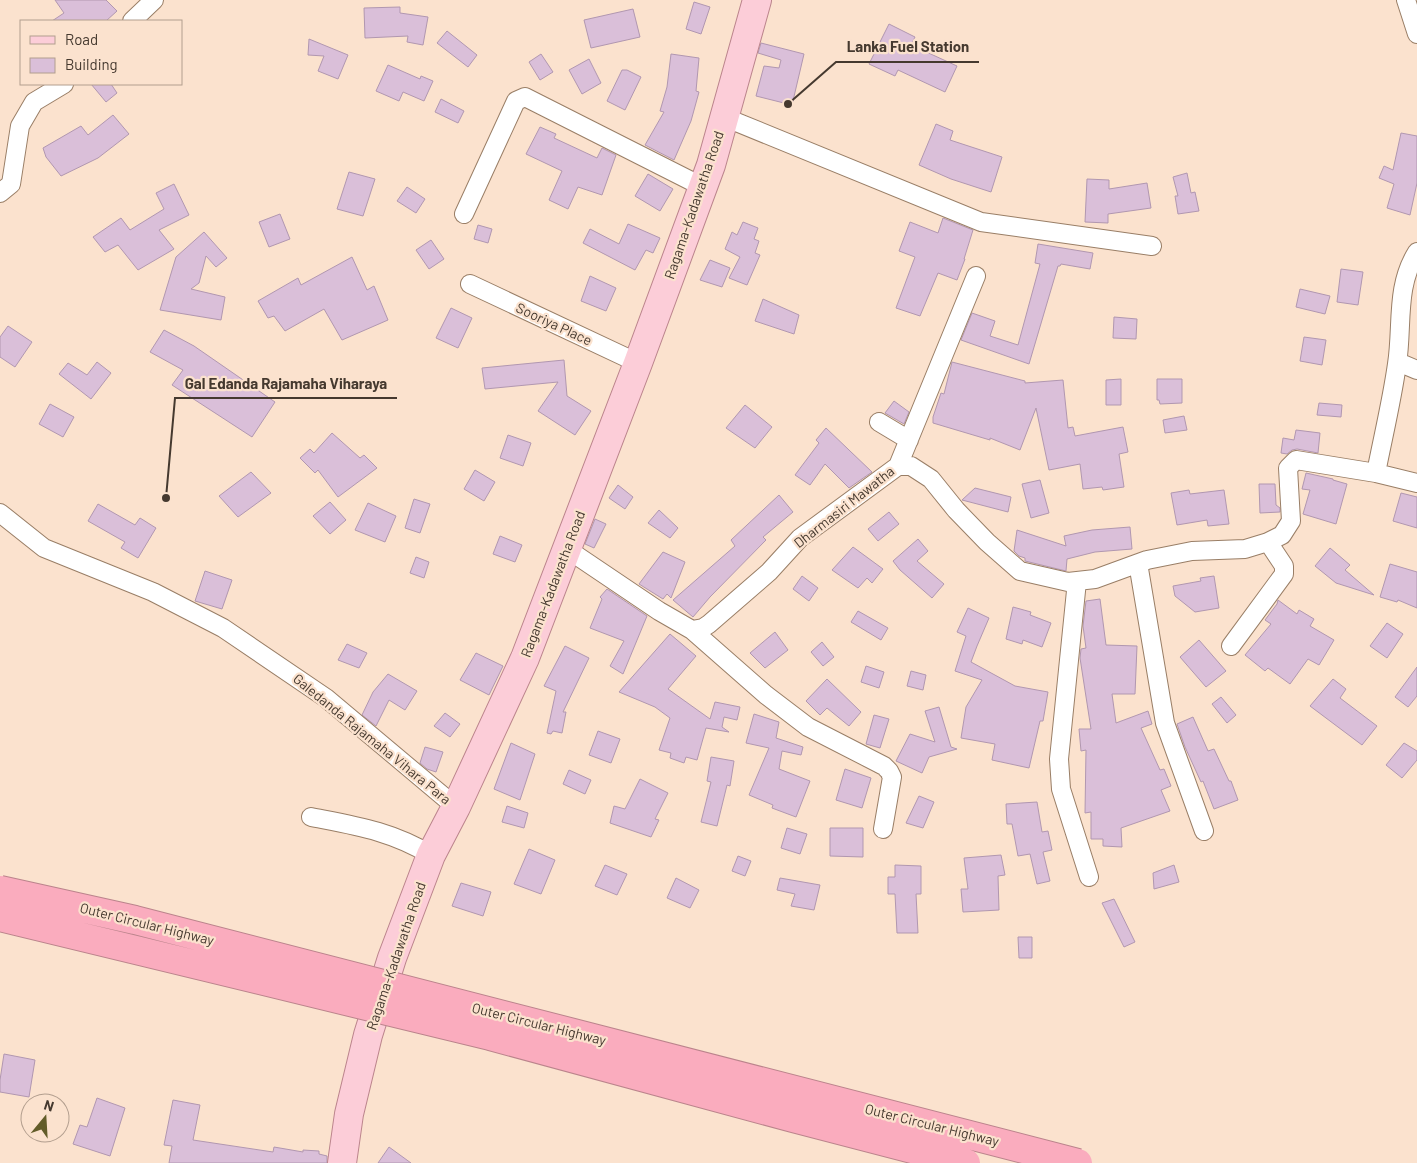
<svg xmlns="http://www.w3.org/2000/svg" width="1417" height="1163" viewBox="0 0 1417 1163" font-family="Barlow,sans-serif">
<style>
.building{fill:#dabfd9;stroke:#b197b0}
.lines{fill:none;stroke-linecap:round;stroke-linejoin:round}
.street-casing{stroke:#997e66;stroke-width:20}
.primary-casing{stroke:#bb848c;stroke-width:30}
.street{stroke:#fff;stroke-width:18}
.primary{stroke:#fccdd8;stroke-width:28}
.highway-bridge-casing{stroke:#bb848c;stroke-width:30;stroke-linecap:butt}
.highway-bridge{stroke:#faacbe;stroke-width:28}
.labels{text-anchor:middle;stroke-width:4.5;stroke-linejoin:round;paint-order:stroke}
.street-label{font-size:14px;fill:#45392f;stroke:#fbe2ce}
.leader{fill:none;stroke:#45392f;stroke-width:2}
.callout-dot{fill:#45392f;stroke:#fbe2ce;stroke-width:2}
.callout-label{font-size:15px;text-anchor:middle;font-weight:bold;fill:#45392f;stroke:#fbe2ce;stroke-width:4.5;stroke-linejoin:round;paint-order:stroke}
</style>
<rect width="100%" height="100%" fill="#fbe2ce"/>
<path class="building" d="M55,0H106L117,11L106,21H52L64,13Z
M694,2L710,7L701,34L686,29Z
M400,7V13L428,17L423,45L407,42L408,36L365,38L364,8Z
M633,9L640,37L591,48L584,20Z
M889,24L915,37L911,45L957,66L945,92L898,70L895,76L869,64Z
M447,31L477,55L468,67L437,43Z
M309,39L348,55L338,79L318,71L324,56L308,55Z
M761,43L804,54L792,105L756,96L764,66L779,68L781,60L758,53Z
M541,54L553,72L540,80L529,62Z
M671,54L699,58L696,91L699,92L691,121L674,160L645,145L664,112L660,111L667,87Z
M589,59L601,83L582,94L569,70Z
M388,65L420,79L421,76L433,81L424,101L403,92L399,101L376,91Z
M622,70H627L641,77L625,110L607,101Z
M91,84H111L117,93L106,102Z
M441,99L464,111L458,123L435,112Z
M113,115L129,134L98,158L61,176L46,157L43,148L81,126L88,135Z
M936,124L953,131L950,140L1002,157L991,192L951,179L919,165Z
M540,127L556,134L554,138L597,158L602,148L616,155L602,195L578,187L568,209L549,200L562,171L526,154Z
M1401,133L1417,136V183L1410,215L1387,208L1394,184L1379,178L1384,166L1393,170Z
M349,172L375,179L363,216L337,209Z
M1187,173L1191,193L1195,192L1199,211L1178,214L1175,196H1178L1173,177Z
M648,174L673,189L660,211L635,196Z
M1087,179L1109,180V189L1147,183L1151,208L1108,214V223L1085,222Z
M174,184L189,215L159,230L174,249L138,270L118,245L105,252L93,237L121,218L130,230L164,209L156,193Z
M407,187L425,199L416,213L397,201Z
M280,214L290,239L269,247L259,222Z
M943,218L973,230L964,259H965L957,280L938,273L920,316L896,308L915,257L899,251L910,222L938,233Z
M743,222L758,228L754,239L759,241L755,253L760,255L747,285L729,278L740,257L725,249L732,232L737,235Z
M628,224L660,238L653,253L646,250L635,270L583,243L590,229L619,244Z
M478,225L492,229L488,243L474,239Z
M204,232L227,258L216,267L206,256L199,283L191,289L225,297L221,320L160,310L176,257Z
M431,240L444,259L429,269L416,250Z
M1038,244L1093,253L1090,269L1061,264L1060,266H1058L1029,364L961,340L972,313L995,321L990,336L1018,345L1040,264L1035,263Z
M352,257L367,290L374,286L388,320L342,340L324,309L285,331L274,316L268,318L258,301L298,278L301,285Z
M710,260L730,268L722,287L700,280Z
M1341,269L1363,272L1358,305L1337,302Z
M590,276L616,288L606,311L581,301Z
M1300,289L1330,296L1325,314L1296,307Z
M763,299L799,315L794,334L755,321Z
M451,308L472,318L458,348L436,338Z
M1114,317L1137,319L1136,339L1113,338Z
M8,326L32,342L15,367L0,357V337Z
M164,330L194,346L275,402L252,437L172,385L183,370L150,352Z
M1304,337L1326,340L1322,365L1300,361Z
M564,360L567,396L591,411L575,435L538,411L558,382L485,389L482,368Z
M97,362L111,373L91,399L59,374L68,363L87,375Z
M952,362L1025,381V383L1063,380L1068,428L1073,427L1075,436L1123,427L1128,452L1119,454L1124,487L1103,490L1102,487L1083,489L1080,464L1049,470L1036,408L1020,450L990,438V440L933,423V417L941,393L944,394Z
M1121,379V405H1106V380Z
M1157,379H1182V403L1160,404L1159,400H1157Z
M894,401L909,412L904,424L885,413Z
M1319,403L1342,405L1341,417L1317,415Z
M50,404L74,417L63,437L39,424Z
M745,405L772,427L755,448L726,428Z
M1184,416L1187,430L1165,433L1163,420Z
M826,428L872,472L849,488L825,464L810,485L795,475L819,443L816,440Z
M1296,430L1320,433L1318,453L1297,449L1292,450L1287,454L1281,453L1283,438L1294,440Z
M332,433L360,458L364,455L377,468L338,497L318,470L315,473L300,458L310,449L314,453Z
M508,435L531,443L523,466L500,458Z
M475,470L495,482L484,501L464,489Z
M251,472L271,493L238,517L219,496Z
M1306,473L1333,479V480L1347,484L1336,524L1303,514L1310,490L1302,489Z
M1040,480L1049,513L1031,518L1022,484Z
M1259,484H1275L1276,505L1280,508V512L1260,513Z
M618,485L633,497L625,509L609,498Z
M975,488L1011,497L1008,512L962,500Z
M1189,490L1190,494L1224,490L1229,524L1208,526L1207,520L1177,525L1171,493Z
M1401,493L1417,497V528L1393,521Z
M779,495L793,512L763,537L766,540L710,597L693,617L673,600L735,546L731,540Z
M414,499L430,504L420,533L405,528Z
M330,502L346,520L330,534L313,516Z
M368,503L396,516L385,542L355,530Z
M98,504L135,525L140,518L156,528L138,558L121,548L125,542L88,521Z
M659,510L678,528L670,538L648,523Z
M889,512L899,524L878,541L868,529Z
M595,519L606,524L594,548L585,544Z
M1130,527L1132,549L1095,552L1067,559L1066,571L1025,561V558L1019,556L1014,551L1017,530L1066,546L1064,536L1092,530Z
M500,536L522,545L515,562L493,554Z
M918,539L928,551L917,561L944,584L932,598L900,570L893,561Z
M853,547L883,569L872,583L867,578L858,588L832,570Z
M1330,548L1350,565L1345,570L1374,595L1336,583L1315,566Z
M663,552L685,562L671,598L667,594L663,599L639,584Z
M416,557L429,562L424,578L410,573Z
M1390,564L1417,572V608L1398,600L1397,602L1380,597Z
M205,571L232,580L222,609L195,601Z
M802,576L818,588L809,601L793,589Z
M1214,576L1219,608L1195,612L1175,596L1173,586L1201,581L1200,578Z
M607,589L647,616L623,674L610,666L624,641L590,628L602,599L600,597Z
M1100,599L1106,645L1137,646L1135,694H1112L1116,723L1148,711L1152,724L1141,728L1160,770L1164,769L1171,786L1161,790L1170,811L1121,828L1122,847L1103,846V839H1091V812L1085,813L1086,750L1081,751L1079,729H1091L1080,658L1081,649L1086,648L1083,626L1086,601Z
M1278,600L1297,614L1299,610L1314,619L1310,626L1334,640L1319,665L1308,659L1290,684L1268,668L1265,671L1245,655L1271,624L1265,620L1277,604Z
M1013,607L1031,612L1030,615L1051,623L1042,647L1023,640L1022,644L1006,639Z
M968,608L989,618L977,646L971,662L1015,686L1048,692L1043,721H1040L1029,768L992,760L995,744L961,738L966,707L982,680L955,671L966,636L957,632Z
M858,611L888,628L881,640L851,622Z
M1387,623L1403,634L1387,658L1370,646Z
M775,632L788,650L765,668L750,653Z
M670,634L696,656L668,689L710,719L715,702L740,707L737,720L724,717L722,727L729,732L706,728L697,760L686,757L684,763L670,758L671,753L659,750L670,718L655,707L619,692Z
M1199,640L1226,671L1206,687L1180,657Z
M822,642L834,657L823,666L811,652Z
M347,644L367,653L359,668L338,660Z
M565,646L589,658L563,712H566L562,733L553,731L551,734L547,733L556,691L544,686Z
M476,653L503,666L489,695L460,680Z
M866,666L884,672L879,688L861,682Z
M1417,667V696L1408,707L1395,697Z
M911,671L926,675L923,690L907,686Z
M388,674L417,691L405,710L389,700L376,726L362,715L373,692Z
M827,679L861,712L849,726L827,708L820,715L806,701Z
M1333,679L1346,689L1340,698L1377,726L1362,745L1310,706Z
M1221,697L1236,715L1227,723L1212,704Z
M939,707L951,747L957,749L929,757L922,773L896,761L910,734L935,742L925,711Z
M445,713L460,724L450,737L434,726Z
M754,714L779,722L776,738L803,747L801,755L782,751L779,769L810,781L796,817L772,808L773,805L749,795L769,748L746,743Z
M874,715L889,719L880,748L866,744Z
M1193,717L1208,751L1214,749L1229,781H1231L1238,800L1214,809L1203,781L1201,782L1185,747L1177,724Z
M598,731L620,739L611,763L589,755Z
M511,743L535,754L520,800L494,789Z
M1404,743L1417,751V760L1402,778L1386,765Z
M425,747L443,752L436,772L427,769L420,763Z
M711,757L734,761L730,786L727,785L717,826L701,822L711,782L707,781Z
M845,769L871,778L862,808L836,800Z
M569,770L591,780L585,794L563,784Z
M640,779L668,793L655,819L659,820L651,837L610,823L614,806L625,809Z
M919,796L934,802L923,828L906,823Z
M1037,802L1042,832L1048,831L1052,850L1043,852L1050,881L1037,884L1030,854L1018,856L1012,824H1007L1006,804Z
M507,806L528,813L524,828L502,822Z
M787,828L807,834L800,854L781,848Z
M830,828H863V857L830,856Z
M529,849L555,860L541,894L514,884Z
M1001,855L1005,875L998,876L999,910L963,912L961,889H968L964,858Z
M738,856L751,861L745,876L732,871Z
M605,865L627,874L617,895L595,886Z
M895,865L921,866V894H916L918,933H897L895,894H888V877H895Z
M1174,865L1179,882L1154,889L1153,873Z
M676,878L699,890L690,908L667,898Z
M780,878L820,885L814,910L791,906L795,894L777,890Z
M461,883L491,892L483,916L452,906Z
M1114,899L1135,942L1124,947L1102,903Z
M1018,937H1032V958H1019Z
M4,1054L35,1060L29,1097L0,1092V1080Z
M97,1098L125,1108L110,1156L73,1144L80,1125L87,1127Z
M173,1100L200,1105L193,1140L273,1152L274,1147L303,1152V1150L319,1151V1154L327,1156V1163H169L172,1146L164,1145Z
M389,1147L411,1163H378Z"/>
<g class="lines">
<g class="street-casing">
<path id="street" d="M1406,0L1417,34
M132,21L154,0
M724,117L981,222L1152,246
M0,193L11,184L20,126L34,102L64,84
M464,214L516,101L525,97L703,187
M470,284L638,363
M1398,362L1417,370
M879,422L909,440
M898,466L976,276
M1376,473C1383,437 1392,400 1397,364C1403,326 1395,287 1417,252
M0,513L44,548L153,592L223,628L326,698L456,807
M567,549L659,611L692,630L703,628L709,624L769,572L800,538L898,466H911L931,479L956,510L987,542L1020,571L1068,582L1095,579L1147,560L1192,551L1245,549L1268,542L1282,535L1291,521L1288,468L1296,460L1376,473L1417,483
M1138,563L1165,723L1204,831
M1077,581L1059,759L1061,789L1089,877
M692,630L766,695L808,727L884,766L889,771L892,777L883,829
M1231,646L1284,574V566L1268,542
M311,817C357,826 391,831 431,855"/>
</g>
<g class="primary-casing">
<path id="primary" d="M342,1163L349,1114L368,1035L392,958L431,855L456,807L525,658L638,363L711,165L757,0"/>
</g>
<use href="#street" class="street"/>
<use href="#primary" class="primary"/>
<g class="highway-bridge-casing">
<path id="highway-bridge" d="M0,890L135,920L1078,1163
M0,917L490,1036L793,1118L966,1163"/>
</g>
<use href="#highway-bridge" class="highway-bridge"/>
</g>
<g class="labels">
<g class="street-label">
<text transform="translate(694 205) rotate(-71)" y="5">Ragama-Kadawatha Road</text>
<text transform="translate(554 324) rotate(25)" y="5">Sooriya Place</text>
<text transform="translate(844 507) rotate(-38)" y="5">Dharmasiri Mawatha</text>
<text transform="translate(553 584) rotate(-69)" y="5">Ragama-Kadawatha Road</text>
<text transform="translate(372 739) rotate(39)" y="5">Galedanda Rajamaha Vihara Para</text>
<text transform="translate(147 924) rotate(14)" y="5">Outer Circular Highway</text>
<text transform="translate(396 956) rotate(-71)" y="5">Ragama-Kadawatha Road</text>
<text transform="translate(539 1024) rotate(14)" y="5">Outer Circular Highway</text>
<text transform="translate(932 1125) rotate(14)" y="5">Outer Circular Highway</text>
</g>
</g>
<path class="leader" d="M788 104L836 62H979M166 498L175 398H397"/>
<g class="callout-dot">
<circle cx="788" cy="104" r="5"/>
<circle cx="166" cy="498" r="5"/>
</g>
<g class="callout-label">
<text x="908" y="52">Lanka Fuel Station</text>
<text x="286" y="389">Gal Edanda Rajamaha Viharaya</text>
</g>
<rect x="20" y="20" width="162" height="65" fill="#fbe2ce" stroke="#b29e8e"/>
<rect x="30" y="36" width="25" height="8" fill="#fccdd8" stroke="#b29e8e"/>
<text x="65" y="45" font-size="15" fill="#45392f">Road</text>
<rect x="30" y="58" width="25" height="15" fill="#dabfd9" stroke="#b29e8e"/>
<text x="65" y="70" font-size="15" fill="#45392f">Building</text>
<g transform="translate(45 1118) rotate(18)"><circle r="24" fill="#fbe2ce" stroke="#b29e8e"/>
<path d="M0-4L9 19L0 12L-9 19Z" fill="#625c29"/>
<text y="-8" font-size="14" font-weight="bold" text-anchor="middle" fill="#45392f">N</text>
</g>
</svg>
